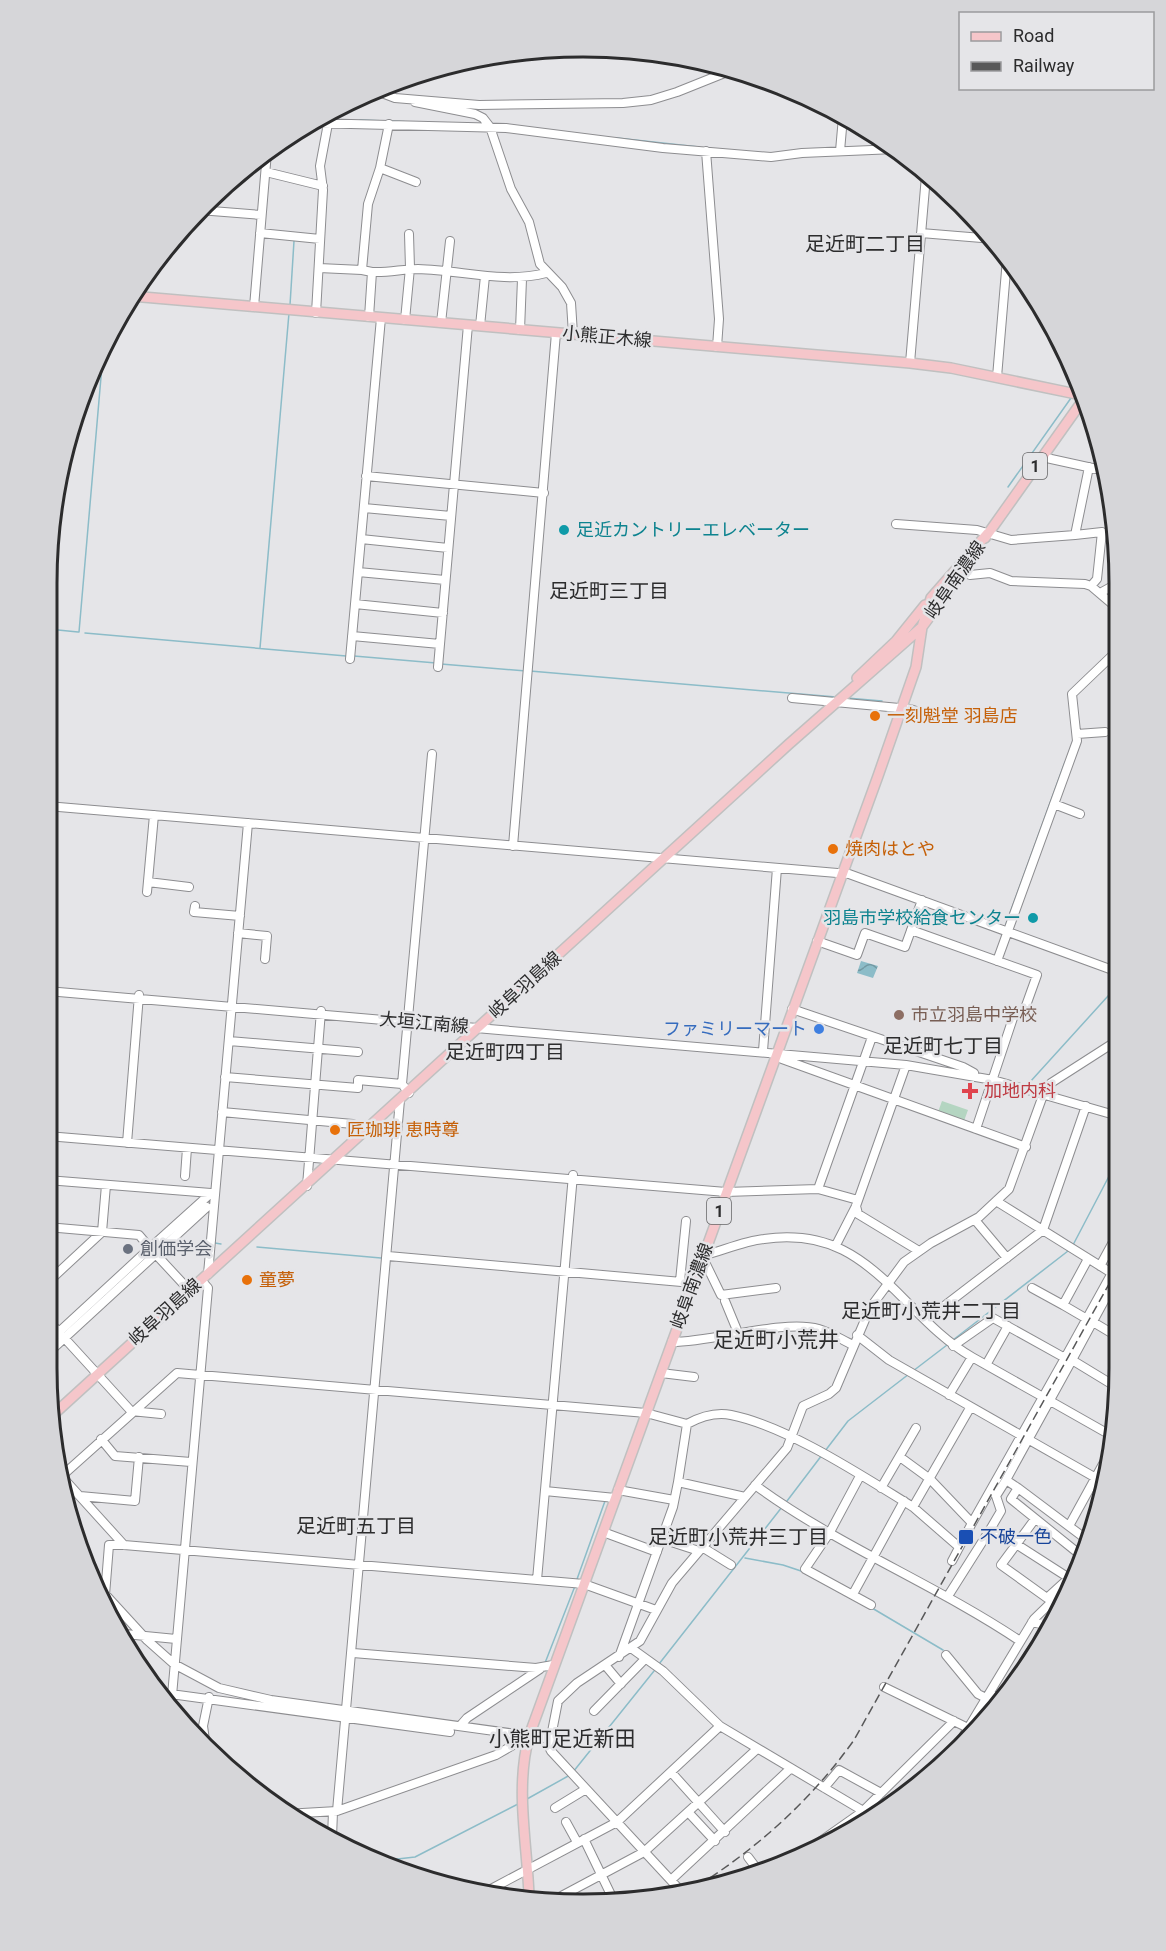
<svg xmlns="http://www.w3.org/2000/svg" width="1166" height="1951" viewBox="0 0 1166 1951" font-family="Roboto,'Noto Sans JP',sans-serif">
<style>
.pitch{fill:#b4d5c1}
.water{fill:url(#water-waves)}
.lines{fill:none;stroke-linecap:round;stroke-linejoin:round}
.stream{stroke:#8cbcc8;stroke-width:1.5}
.minor-casing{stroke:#8d8d90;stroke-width:10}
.major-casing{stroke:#c0c0c0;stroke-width:12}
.minor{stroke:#fff;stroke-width:8}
.major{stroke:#f5c6ca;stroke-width:9}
.rail{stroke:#585859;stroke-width:1.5;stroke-dasharray:9 4.5;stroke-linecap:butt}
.culture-dot{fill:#0f9aa8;stroke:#e5e5e8;stroke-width:2}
.food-dot{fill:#e8710a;stroke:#e5e5e8;stroke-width:2}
.education-dot{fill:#8d6e63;stroke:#e5e5e8;stroke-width:2}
.shop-dot{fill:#3f7fe0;stroke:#e5e5e8;stroke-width:2}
.health-dot{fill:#e0444e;stroke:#e5e5e8;stroke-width:2}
.worship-dot{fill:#6b7280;stroke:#e5e5e8;stroke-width:2}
.transit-dot{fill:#1a4fb4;stroke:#e5e5e8;stroke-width:2}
.labels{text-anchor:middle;stroke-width:5;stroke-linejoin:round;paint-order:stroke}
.shield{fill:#e5e5e8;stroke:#646465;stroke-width:1.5}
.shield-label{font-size:16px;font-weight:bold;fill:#2c2c2d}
.street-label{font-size:18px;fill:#2c2c2d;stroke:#e5e5e8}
.culture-label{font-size:18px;fill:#0d838f;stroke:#e5e5e8;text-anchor:start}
.food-label{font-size:18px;fill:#c56008;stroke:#e5e5e8;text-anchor:start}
.education-label{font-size:18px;fill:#785e54;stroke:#e5e5e8;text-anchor:start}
.shop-label{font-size:18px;fill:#366cbe;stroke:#e5e5e8;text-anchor:end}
.health-label{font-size:18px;fill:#be3a42;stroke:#e5e5e8;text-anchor:start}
.worship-label{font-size:18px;fill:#5b616d;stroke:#e5e5e8;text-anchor:start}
.transit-label{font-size:18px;fill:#164399;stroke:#e5e5e8;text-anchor:start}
.neighbourhood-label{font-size:20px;fill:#2c2c2d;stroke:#e5e5e8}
.quarter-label{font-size:21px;fill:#2c2c2d;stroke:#e5e5e8}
.rim{fill:none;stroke:#2c2c2d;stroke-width:3}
</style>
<defs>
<pattern id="water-waves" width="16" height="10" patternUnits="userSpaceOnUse" patternTransform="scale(1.5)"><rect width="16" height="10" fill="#8cbcc8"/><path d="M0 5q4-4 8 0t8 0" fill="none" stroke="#7399a3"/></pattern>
</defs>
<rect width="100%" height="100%" fill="#e5e5e8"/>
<path class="pitch" d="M942,1101L968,1110L964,1121L938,1112Z"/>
<path class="water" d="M583,47L657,54L501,55Z
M861,961L878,966L873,978L857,973Z"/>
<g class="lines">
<path class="stream" d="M360,120L439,123
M617,138L699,147
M290,305L294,241
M1008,487L1071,398L1068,397
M48,629L78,632
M79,632L103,354
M85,633L346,656
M260,648L289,313
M354,656L436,663
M441,664L526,671
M530,671L836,697
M847,698L882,701
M1005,927L1065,762
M1030,1082L1118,985
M215,1243L221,1244
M1073,1245L1118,1159
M257,1247L381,1258
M155,1248L176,1229
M63,1334L150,1254
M953,1340L1068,1251
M47,1349L59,1337
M913,1371L947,1345
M825,1451L848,1421L909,1374
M787,1501L822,1455
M745,1558L783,1565L804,1572
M576,1582L605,1501
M872,1608L943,1650
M951,1656L958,1663
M545,1663L575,1586
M659,1664L782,1507
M573,1772L654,1671
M880,1798L896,1801
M527,1799L570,1775
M380,1861L415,1857L520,1803"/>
<g class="minor-casing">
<path id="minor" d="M374,90L395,98L479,105L623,103L651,100L677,92L732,70
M415,102L475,114L483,118L490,127L511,189L529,222L540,264L562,287L571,303L573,334
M312,123L506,128L663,148L771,157L802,153L895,149
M706,151L719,319L717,347
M840,151L843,117
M380,168L416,182
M266,172L323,186
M199,210L261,215
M260,233L320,239
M921,233L994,239
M319,268L362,270
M372,272C388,273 403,269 418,269C462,270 503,284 546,273
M254,307L267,152
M316,313L323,190L320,166L330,113
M369,317L372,272L362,270L368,204L380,168L389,124
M405,320L410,268L409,234
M441,323L450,241
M480,326L485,276
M520,330L522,279
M910,363L926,176
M997,377L1007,259
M1042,457L1106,471
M1089,467L1075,535L1102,532L1097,579L1091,586
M366,476L544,493
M364,508L451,516
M896,524L977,530L1011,540L1075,535
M361,539L448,548
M358,572L445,580
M963,572L970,575L990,573L1011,581L1085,584L1091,586L1118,609
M1100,593L1118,583
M355,604L443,613
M352,636L440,644
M350,659L381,318
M438,667L468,325
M792,698L910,709L941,719
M1077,734L1105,732
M1054,804L1080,814
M47,806L849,874L1118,972
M513,846L556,333
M148,882L189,887
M147,892L154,815
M195,906L194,912L240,916
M911,930L1037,975L1023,1014L1015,1012L976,1129
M238,933L267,936L265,959
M817,941L857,955L865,933L905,947L922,900
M997,961L1077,741L1072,694L1118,650
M47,991L906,1065L993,1080L1118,1116
M792,1009L963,1067L974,1073
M229,1041L358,1052
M763,1051L777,868
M779,1052L782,1059L1026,1147
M225,1077L358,1088V1080L402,1084
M409,1093L402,1084L432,754
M222,1112L353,1124
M47,1136L726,1192L818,1189L858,1200
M127,1143L139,995
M185,1176L187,1148
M47,1180L211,1193
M307,1186L321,1011
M818,1189L872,1037
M996,1201L1118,1277
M856,1206L858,1214L919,1251
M975,1220L1007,1258
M836,1245L856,1206L906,1065
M388,1256L693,1283
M1100,1266L1118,1233
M208,1274L248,823
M680,1281L686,1221
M47,1283L102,1232L106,1185
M776,1288L721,1295L702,1256C722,1251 744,1241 764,1239C828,1230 863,1257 905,1300C926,1321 946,1342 972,1357
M1032,1288L1063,1305
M189,1290L150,1248L210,1194
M725,1301L739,1335
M47,1319L131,1411L161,1414
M1087,1319L1063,1305L1088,1259
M926,1320L1043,1230L1086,1106
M1093,1322L1118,1337
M857,1335L889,1360L1103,1482
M672,1342C714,1342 783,1319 819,1329C830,1332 842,1340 853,1345
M47,1343L150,1248L139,1235L47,1227
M953,1346L993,1318L1065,1358L1118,1262
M47,1354L207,1207
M1072,1360L1118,1275
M986,1365L1008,1326
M661,1373L694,1377
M949,1395L972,1357L1043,1397
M1052,1402L1112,1436
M687,1424L678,1482L745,1497
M101,1439L115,1456L191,1462
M900,1457L930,1479L972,1523L1065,1358
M64,1474L177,1373L646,1413L687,1424C700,1417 716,1412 731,1415C787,1426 864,1477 913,1507L970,1408
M860,1476L830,1532L805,1569L871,1605
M65,1480L124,1545
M1006,1480L1072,1360L1118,1388
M755,1485C838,1546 935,1584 1020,1641
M881,1488L916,1428
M1018,1488L1090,1542
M618,1490L674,1500
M545,1491L615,1498
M80,1496L135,1501L139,1457
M913,1507L959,1547
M1035,1519L1001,1565L1047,1598L1069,1578L991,1528L1001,1511L996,1496L1006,1480L1018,1488L1011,1499L1083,1557
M1069,1526L1108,1455
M603,1532L657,1552
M662,1539L699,1551
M702,1547L731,1565
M952,1561L972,1523
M537,1580L573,1175
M103,1592L147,1640L174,1664L219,1688L271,1700L552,1739
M853,1594L904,1501
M105,1595L109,1545H124L584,1584L656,1610
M948,1596L991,1528
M1032,1622L1049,1626
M125,1634L176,1639
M631,1648L663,1671L720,1726L870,1815
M353,1653L536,1668L553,1665
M946,1655L978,1694L986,1698
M619,1657L673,1507L678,1482
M605,1665L621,1684
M884,1687L968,1728
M156,1692L450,1732
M989,1694L1000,1698
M171,1707L208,1288L201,1280
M594,1711L645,1659
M460,1726L467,1718L540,1669
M964,1735L1034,1619L1070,1584
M205,1740L203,1726L209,1697
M671,1772L725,1832
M824,1788L839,1770L881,1793
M555,1808L586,1789
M337,1811L400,1100
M688,1812L715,1841
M285,1814L337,1811L496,1755L529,1736
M566,1822L577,1842
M332,1837L333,1812
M584,1839L613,1899
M818,1843L862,1812L954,1721
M748,1857L760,1873
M671,1880L791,1768
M491,1889L617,1822L720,1726
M679,1889L551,1751L549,1747L558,1701L577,1683L640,1641L672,1583L787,1448L803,1406L829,1394L836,1388L870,1308L904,1262L931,1243L979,1217L1009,1189L1042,1098L1051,1083L1118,1040
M554,1900L644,1852L757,1749"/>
</g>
<g class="major-casing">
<path id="major" d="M131,296L910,363L951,368L1081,395
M985,538L1083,400
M857,678L896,641L925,605
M54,1414L789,744L922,627L973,557
M529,1896C527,1841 515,1789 529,1736L878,776L916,667L922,627L931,598L988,533"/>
</g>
<use href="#minor" class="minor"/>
<use href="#major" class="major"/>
<path class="rail" d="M699,1885C760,1846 812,1799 854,1740L1118,1268"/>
</g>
<g class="culture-dot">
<circle cx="564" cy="530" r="6"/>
<circle cx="1033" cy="918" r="6"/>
</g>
<g class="food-dot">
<circle cx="875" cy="716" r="6"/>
<circle cx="833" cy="849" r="6"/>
<circle cx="335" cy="1130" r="6"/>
<circle cx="247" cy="1280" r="6"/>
</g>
<circle class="education-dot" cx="899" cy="1015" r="6"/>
<circle class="shop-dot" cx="819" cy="1029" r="6"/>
<path class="health-dot" d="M967 1082h6v6h6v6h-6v6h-6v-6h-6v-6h6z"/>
<circle class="worship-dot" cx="128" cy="1249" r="6"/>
<rect class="transit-dot" x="958" y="1529" width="16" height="16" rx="3"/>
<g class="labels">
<g class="shield">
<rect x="1023" y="453" width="24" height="26" rx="4.5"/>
<rect x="707" y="1198" width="24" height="26" rx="4.5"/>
</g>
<g class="shield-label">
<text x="1035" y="472">1</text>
<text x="719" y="1217">1</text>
</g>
<g class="street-label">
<text transform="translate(607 337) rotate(5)" y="6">小熊正木線</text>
<text transform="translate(955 580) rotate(-55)" y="6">岐阜南濃線</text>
<text transform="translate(525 985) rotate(-42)" y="6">岐阜羽島線</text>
<text transform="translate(424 1023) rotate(5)" y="6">大垣江南線</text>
<text transform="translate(692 1286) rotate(-70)" y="6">岐阜南濃線</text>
<text transform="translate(165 1312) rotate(-42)" y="6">岐阜羽島線</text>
</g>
<g class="culture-label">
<text x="576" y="536">足近カントリーエレベーター</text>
<text x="1021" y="924" text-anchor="end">羽島市学校給食センター</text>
</g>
<g class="food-label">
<text x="887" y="722">一刻魁堂 羽島店</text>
<text x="845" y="855">焼肉はとや</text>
<text x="347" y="1136">匠珈琲 恵時尊</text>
<text x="259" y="1286">童夢</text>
</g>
<g class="education-label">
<text x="911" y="1021">市立羽島中学校</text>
</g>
<g class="shop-label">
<text x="807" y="1035">ファミリーマート</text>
</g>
<g class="health-label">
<text x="984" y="1097">加地内科</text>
</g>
<g class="worship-label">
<text x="140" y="1255">創価学会</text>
</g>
<g class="transit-label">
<text x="980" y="1543">不破一色</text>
</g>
<g class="neighbourhood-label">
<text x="865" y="251">足近町二丁目</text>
<text x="609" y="598">足近町三丁目</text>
<text x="943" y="1053">足近町七丁目</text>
<text x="505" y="1059">足近町四丁目</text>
<text x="931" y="1318">足近町小荒井二丁目</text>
<text x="356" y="1533">足近町五丁目</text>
<text x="738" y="1544">足近町小荒井三丁目</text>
</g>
<g class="quarter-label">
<text x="776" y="1347">足近町小荒井</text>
<text x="562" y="1746">小熊町足近新田</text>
</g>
</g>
<path d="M0 0H1166V1951H0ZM583 57H583A526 526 0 0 1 1109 583V1368A526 526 0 0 1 583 1894H583A526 526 0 0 1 57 1368V583A526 526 0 0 1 583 57Z" fill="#d6d6d9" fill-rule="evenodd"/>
<path class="rim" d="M583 57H583A526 526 0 0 1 1109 583V1368A526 526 0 0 1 583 1894H583A526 526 0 0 1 57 1368V583A526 526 0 0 1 583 57Z"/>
<rect x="959" y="12" width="195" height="78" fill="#e5e5e8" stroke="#9b9b9d" stroke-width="1.5"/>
<rect x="971" y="32" width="30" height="9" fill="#f5c6ca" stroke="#9b9b9d" stroke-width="1.5"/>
<text x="1013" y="42" font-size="18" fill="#2c2c2d">Road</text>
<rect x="971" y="62" width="30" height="9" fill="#585859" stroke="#9b9b9d" stroke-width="1.5"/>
<text x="1013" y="72" font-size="18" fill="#2c2c2d">Railway</text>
</svg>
